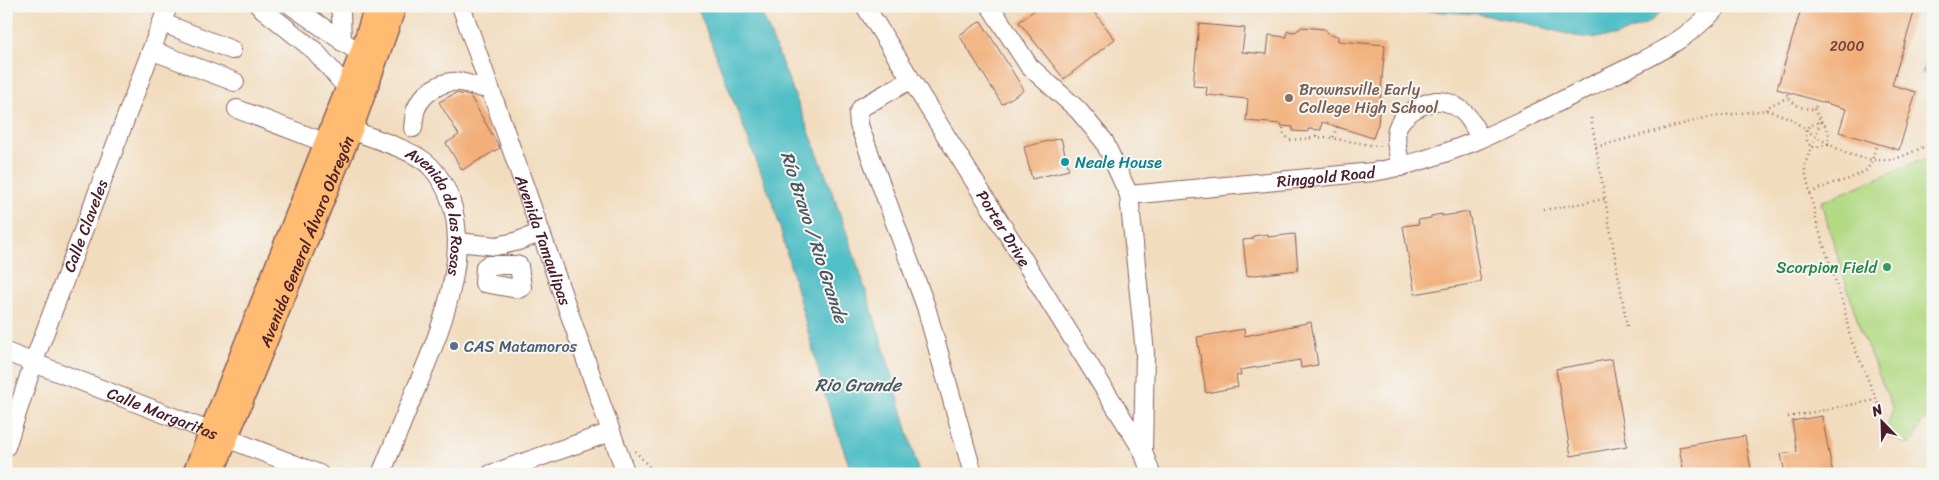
<svg xmlns="http://www.w3.org/2000/svg" width="1939" height="480" viewBox="0 0 1939 480" font-family="Sriracha,sans-serif">
<style>
.green{fill:#b2da84;stroke:#7e7c58}
.water{fill:#51bfc6;stroke:#4e6f78}
.building{fill:#f2af79}
.lines{fill:none;stroke-linecap:round;stroke-linejoin:round}
.minor-casing{stroke:#85615e;stroke-width:20}
.major-casing{stroke:#85615e;stroke-width:25}
.path{stroke:#85615e;stroke-width:2.5;stroke-dasharray:1 4;stroke-linecap:butt}
.minor{stroke:#fff;stroke-width:18}
.major{stroke:#ffbb71;stroke-width:22}
.education-dot{fill:#8d6e63;stroke:#f6f6f2;stroke-width:2}
.culture-dot{fill:#0f9aa8;stroke:#f6f6f2;stroke-width:2}
.leisure-dot{fill:#2e9e5b;stroke:#f6f6f2;stroke-width:2}
.service-dot{fill:#5c6f8a;stroke:#f6f6f2;stroke-width:2}
.labels{text-anchor:middle;stroke-width:4;stroke-linejoin:round;paint-order:stroke}
.number-label{font-size:14px;fill:#74433e}
.education-label{font-size:16px;fill:#785e54;stroke:#f6f6f2;text-anchor:start}
.culture-label{font-size:16px;fill:#0d838f;stroke:#f6f6f2;text-anchor:start}
.street-label{font-size:16px;fill:#4a1f2b;stroke:#f6f6f2}
.leisure-label{font-size:16px;fill:#27864d;stroke:#f6f6f2;text-anchor:end}
.service-label{font-size:16px;fill:#4e5e75;stroke:#f6f6f2;text-anchor:start}
.water-label{font-size:18px;font-style:italic;fill:#4c5761;stroke:#f6f6f2}
</style>
<rect width="100%" height="100%" fill="#f6f6f2"/>
<filter id="ink" filterUnits="userSpaceOnUse"><feTurbulence type="fractalNoise" baseFrequency=".02" numOctaves="2"/><feDisplacementMap in="SourceGraphic" scale="10" xChannelSelector="R" yChannelSelector="G"/><feConvolveMatrix kernelMatrix="1 2 1 2 8 2 1 2 1" color-interpolation-filters="sRGB"/></filter>
<filter id="wash" filterUnits="userSpaceOnUse"><feTurbulence type="fractalNoise" baseFrequency=".0096" numOctaves="4" result="noise"/><feDisplacementMap in="SourceGraphic" scale="20" xChannelSelector="R" yChannelSelector="G"/><feGaussianBlur stdDeviation="1.12" result="paint"/><feColorMatrix in="noise" values="0 0 0 0 0 0 0 0 0 0 0 0 0 0 0 0 0 1.4 0 .05"/><feComposite in="paint" operator="in"/></filter>
<g filter="url(#wash)">
<rect width="100%" height="100%" fill="#f2dcbe"/>
<path class="green" d="M1933,155V416L1922,421L1911,445L1884,435L1893,409L1861,332L1821,202Z"/>
<path class="water" d="M697,6H759C794,94 830,180 859,270C881,337 901,405 919,474H852L825,395L775,209Z
M1351,6H1667L1650,22L1614,37L1583,38L1517,21L1477,14Z
M1933,36V76L1922,73Z"/>
<g id="blocks">
<path class="building" d="M1040,6H1089L1115,39L1064,79L1019,22Z
M1802,6H1916L1892,85L1916,92L1899,150L1839,132L1846,109L1777,89Z
M981,21L1024,90L1002,104L959,35Z
M1199,24L1245,28L1242,52L1267,54L1269,35L1287,37V31L1295,32L1302,27L1325,29L1330,35L1338,36V41L1385,45L1378,124L1373,138L1322,122L1321,130L1308,129V132L1293,131V127L1281,126L1282,124L1246,121L1248,99L1206,95L1207,87L1193,86Z
M456,93L470,96L500,148L462,170L446,143L459,135L439,102Z
M1061,138L1069,170L1032,179L1024,147Z
M1469,212L1481,282L1415,294L1403,226L1419,224L1418,220L1431,218V216L1442,214V216Z
M1268,234V237L1295,234L1298,270L1247,276L1243,240L1253,239V236Z
M1311,322L1318,365L1301,368L1300,360L1240,370L1241,375L1236,376L1238,387L1206,393L1197,337L1244,329L1245,336Z
M1612,359L1627,446L1571,456L1556,369Z
M1822,416L1833,474H1785L1781,454L1797,452L1792,421Z
M1745,436L1752,474H1684L1679,447Z"/>
</g>
</g>
<g filter="url(#ink)">
<use href="#blocks" fill-opacity="0" stroke="#85615e" stroke-width="1"/>
<g class="lines">
<g class="minor-casing">
<g id="minor">
<path d="M259,6L315,51L347,88"/>
<path d="M292,6L361,54"/>
<path d="M338,6L341,12L342,42"/>
<path id="s1" d="M461,6L626,474"/>
<path id="s2" d="M865,6L1143,451"/>
<path id="s3" d="M990,6L1029,66L1078,110L1104,141L1129,195L1373,172C1449,159 1519,122 1587,88C1633,65 1683,46 1718,6"/>
<path d="M163,23L232,50"/>
<path d="M153,51L235,82"/>
<path d="M910,80L862,107L858,114L859,125L926,307L973,474"/>
<path d="M237,109L326,143"/>
<path d="M413,128C414,122 414,114 416,109C423,92 442,80 460,82C470,84 480,88 490,90"/>
<path id="s4" d="M351,130C372,138 416,151 430,166C487,227 440,332 413,396C402,422 392,448 381,474"/>
<path d="M1401,167C1399,156 1394,141 1397,129C1401,115 1422,103 1436,101C1444,100 1455,105 1461,110C1470,116 1475,129 1480,138"/>
<path d="M1129,195L1145,353L1143,451L1151,474"/>
<path d="M457,242L496,246L515,242L540,233"/>
<path d="M488,265H516L519,266L522,287L518,289L484,283L485,267Z"/>
<path id="s5" d="M6,352L319,474"/>
<path id="s6" d="M6,447L34,361L168,6"/>
<path d="M491,474L611,432"/>
</g>
</g>
<g class="major-casing">
<g id="major">
<path d="M194,474L361,54L374,13V6"/>
<path id="s7" d="M212,474L351,130L395,6"/>
</g>
</g>
<path class="path" d="M1787,94C1793,105 1801,109 1814,109L1818,103
M1814,109L1821,121L1805,164V171L1818,227L1844,307L1850,337L1886,422
M1766,110L1771,105L1789,97
M1591,118L1627,326
M1821,121C1830,130 1829,133 1828,144L1815,148L1808,144L1805,132L1809,126Z
M1283,128L1284,135L1290,140L1325,137L1382,147
M1316,136L1317,131
M1333,137L1338,125
M1596,147L1709,117L1766,110L1790,118L1816,137L1847,154L1872,160H1891L1903,156L1933,143
M1810,193L1833,183L1847,180L1867,170L1872,160L1876,146
M1544,210L1605,199
M1788,417L1876,400
M635,451L656,474"/>
<use href="#minor" class="minor"/>
<use href="#major" class="major"/>
</g>
</g>
<circle class="education-dot" cx="1289" cy="98" r="5"/>
<circle class="culture-dot" cx="1065" cy="162" r="5"/>
<circle class="leisure-dot" cx="1887" cy="267" r="5"/>
<circle class="service-dot" cx="454" cy="346" r="5"/>
<g class="labels">
<g class="number-label">
<text x="1847" y="51">2000</text>
</g>
<g class="education-label">
<text x="1299" y="95">Brownsville Early<tspan x="1299" dy="18">College High School</tspan></text>
</g>
<g class="culture-label">
<text x="1075" y="168">Neale House</text>
</g>
<g class="street-label">
<text dy="6" stroke="none"><textPath href="#s3" startOffset="435">Ringgold Road</textPath></text>
<text dy="6" stroke="none"><textPath href="#s4" startOffset="132">Avenida de las Rosas</textPath></text>
<text dy="6" stroke="none"><textPath href="#s6" startOffset="235">Calle Claveles</textPath></text>
<text dy="6" stroke="none"><textPath href="#s2" startOffset="262">Porter Drive</textPath></text>
<text dy="6" stroke="none"><textPath href="#s1" startOffset="248">Avenida Tamaulipas</textPath></text>
<text dy="6" stroke="none"><textPath href="#s7" startOffset="251">Avenida General Álvaro Obregón</textPath></text>
<text dy="6" stroke="none"><textPath href="#s5" startOffset="168">Calle Margaritas</textPath></text>
</g>
<g class="leisure-label">
<text x="1877" y="273">Scorpion Field</text>
</g>
<g class="service-label">
<text x="464" y="352">CAS Matamoros</text>
</g>
<g class="water-label">
<text transform="translate(814 237) rotate(72)" y="6">Río Bravo / Rio Grande</text>
<text x="858" y="391">Rio Grande</text>
</g>
</g>
<rect width="1939" height="480" fill="none" stroke="#f6f6f2" stroke-width="25"/>
<g transform="translate(1882 422) rotate(337)" stroke="#f6f6f2" stroke-width="4" paint-order="stroke">
<path d="M0-4L9 19L0 12L-9 19Z" fill="#4a1f2b"/>
<text y="-8" font-size="14" font-weight="bold" text-anchor="middle" fill="#4a1f2b">N</text>
</g>
</svg>
